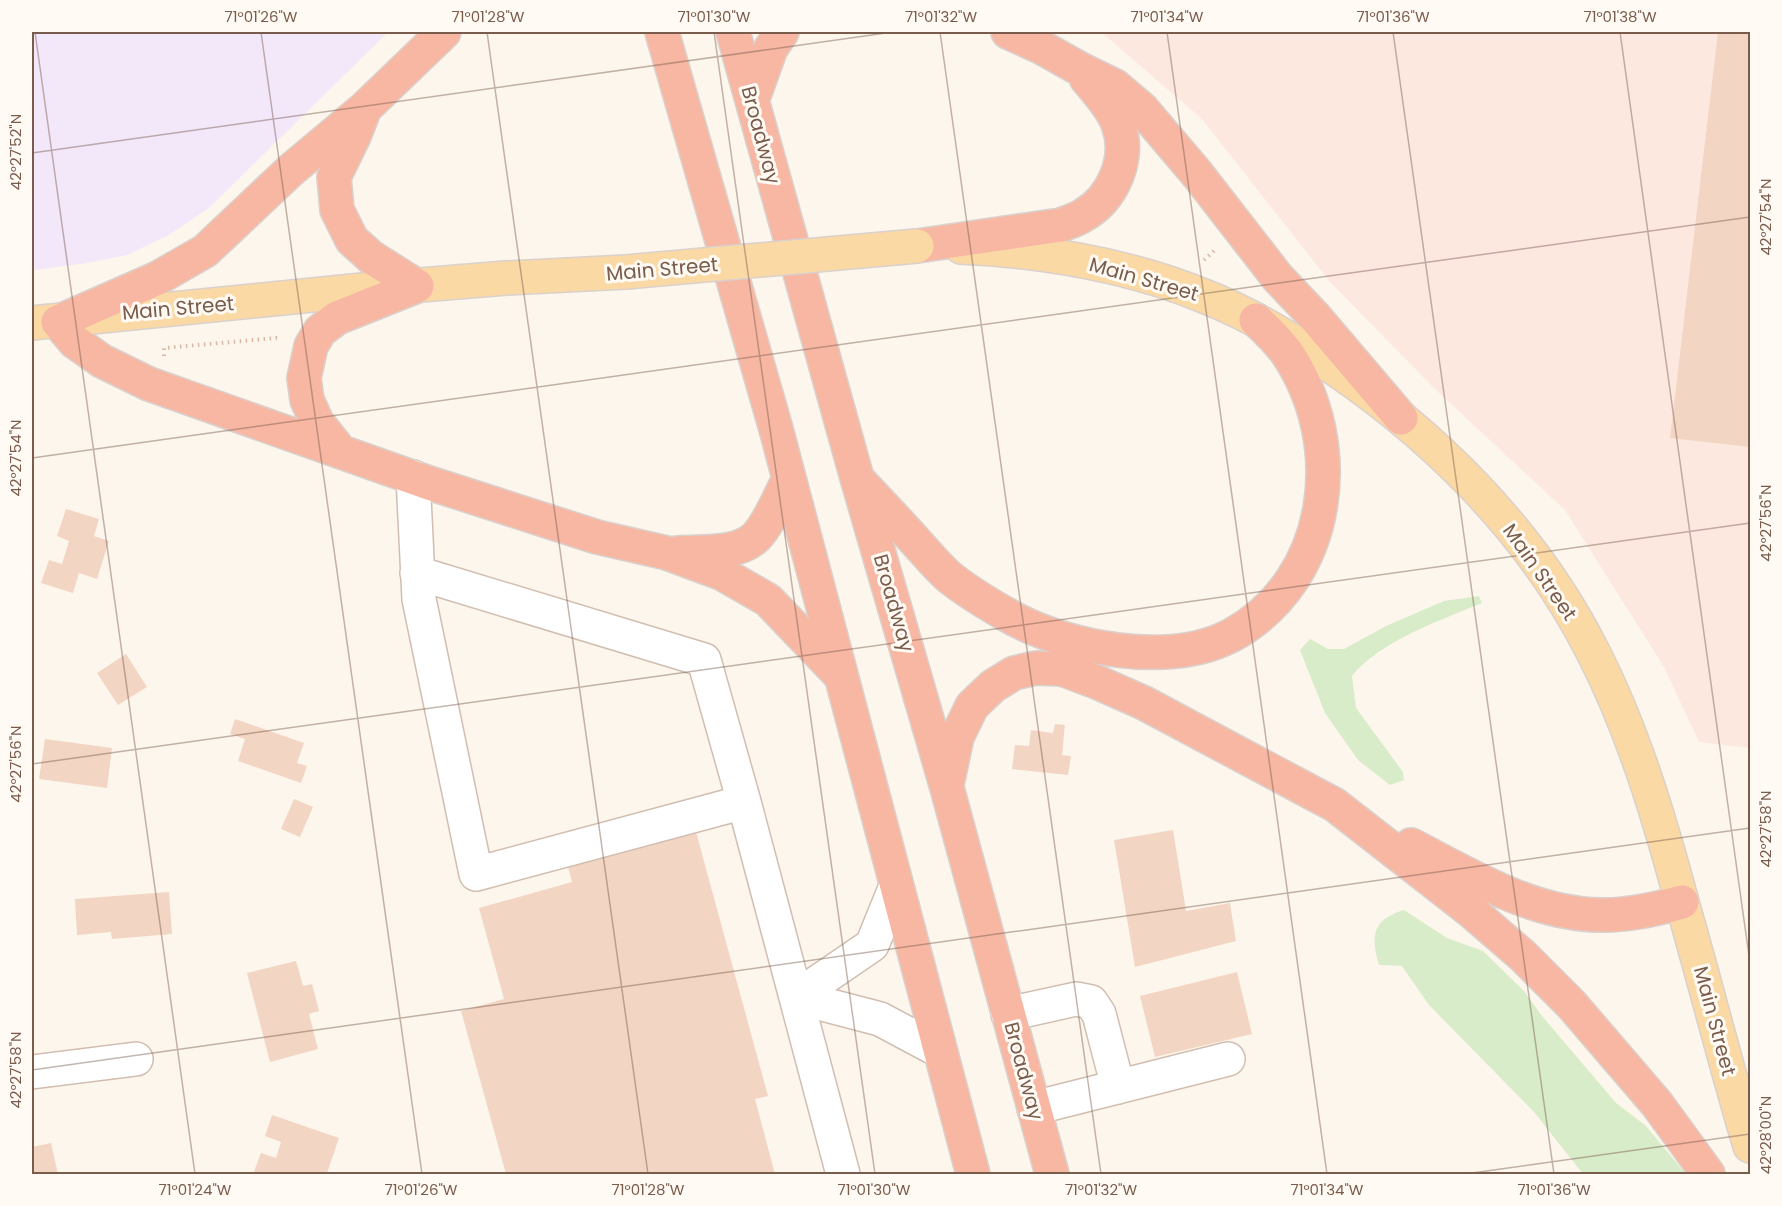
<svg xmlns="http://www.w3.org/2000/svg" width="1782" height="1206" viewBox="0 0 1782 1206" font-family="Poppins,sans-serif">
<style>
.commercial{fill:#fde8e0}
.education{fill:#f3e8fa}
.green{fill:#d8ecc9}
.building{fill:#f3d5c3}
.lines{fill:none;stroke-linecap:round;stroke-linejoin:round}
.minor-casing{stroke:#d1beb0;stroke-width:36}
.major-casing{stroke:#dad1cd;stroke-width:36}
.highway-casing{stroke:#dad1cd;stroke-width:36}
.path{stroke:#d9b8a5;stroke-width:4;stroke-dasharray:1.5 4.5;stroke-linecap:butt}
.minor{stroke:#fff;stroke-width:33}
.major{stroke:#fbd9a5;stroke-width:33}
.highway{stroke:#f7b7a3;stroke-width:33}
.major-bridge-casing{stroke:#dad1cd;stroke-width:36;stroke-linecap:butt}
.major-bridge{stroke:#fbd9a5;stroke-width:33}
.ticks{fill:none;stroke:#7a5c4d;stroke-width:1.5;stroke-opacity:0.45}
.labels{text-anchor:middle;stroke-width:6;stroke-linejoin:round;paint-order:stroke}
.street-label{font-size:20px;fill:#7a5c4d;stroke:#fffaf3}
.neatline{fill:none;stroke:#7a5c4d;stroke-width:2}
.ticks-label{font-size:15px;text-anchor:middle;fill:#7a5c4d}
</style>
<rect width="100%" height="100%" fill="#fdf6ec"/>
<path class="commercial" d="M1101,32H1750V748L1699,742L1664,667L1565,510L1435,389L1330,282L1202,119Z"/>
<path class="education" d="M32,32H388L209,208L169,235L127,255L87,263L35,270L32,268Z"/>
<path class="green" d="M1479,596L1482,603C1441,620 1380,641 1352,676L1356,708L1403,772L1404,780L1390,785L1358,760L1325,713L1300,650L1310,639L1328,649H1344L1386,626L1444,601Z
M1404,910L1447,938L1483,951L1524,991L1542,1016L1616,1103L1645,1125L1686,1174H1583L1534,1112L1429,1005L1402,966L1379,965C1370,936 1373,919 1404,910Z"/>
<path class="building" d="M1718,32H1750V447L1670,438Z
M66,509L99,519L94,536L109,541L97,579L79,573L73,593L41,583L49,560L62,564L69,541L57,536Z
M126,654L147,687L118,705L97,673Z
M235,719L304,743L297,763L307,766L301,783L238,761L245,739L230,734Z
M1055,724L1065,725L1062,755L1071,756L1068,775L1012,769L1015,745L1029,746L1031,730L1053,733Z
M45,739L112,748L107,788L39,779Z
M294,799L313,807L300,837L281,829Z
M1173,830L1186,911L1230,903L1236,941L1135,967L1114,840Z
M696,832L768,1096L755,1099L775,1174H506L461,1011L504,999L479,908L572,882L568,867Z
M169,892L172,934L112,939L111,932L77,935L75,899Z
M296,961L303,986L312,984L319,1011L309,1014L318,1049L270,1062L247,973Z
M1237,972L1252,1034L1155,1057L1140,996Z
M272,1115L339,1138L327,1173L330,1174H253L261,1153L276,1158L281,1142L265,1136Z
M51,1143L58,1174H32V1147Z"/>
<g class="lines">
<g class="minor-casing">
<path id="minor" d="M413,477L419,599L476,874L744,802L843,1174
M417,573L704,660L744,802
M796,997L872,945L896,886
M796,997L880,1019L940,1051
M1008,1014L1076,999L1091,1002L1099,1014L1118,1087
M32,1072L136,1059
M1034,1108L1228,1059"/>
</g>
<g class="major-casing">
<path id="major" d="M961,247C1043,251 1128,265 1204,296C1245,312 1283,334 1319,358C1432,432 1532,531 1593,652C1634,732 1660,820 1683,906C1706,986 1726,1066 1750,1146
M32,323L372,289L506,278L626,272"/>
</g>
<g class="highway-casing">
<path id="highway" d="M444,32L365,108L291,170L205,251L158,278L58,322L75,342L102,361L149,384L426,482L597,537L667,553L721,573L768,600L840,675
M662,32L776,429L973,1174
M733,32L857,478L947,788L1052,1174
M1008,32L1041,47L1080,69L1115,86L1142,109L1198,175L1278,278L1315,317L1401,418
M752,101L771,48L782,32
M363,113L354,136L334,177L337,210L352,240L371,257L417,286
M917,246L1061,225C1068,222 1076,220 1082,216C1113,199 1131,158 1118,124C1112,107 1097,92 1086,78
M340,451L317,422L307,400L304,378L311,346L320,331L337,318L417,286
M861,483C880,503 899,523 917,543C927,554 937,566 948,576C966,591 988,604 1009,616C1067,649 1171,668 1232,635C1333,579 1348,444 1287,353C1278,341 1267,330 1256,320
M678,553C703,551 737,555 756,537C769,524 780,495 789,479
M947,784L957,737L972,706L993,686L1014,673L1036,668L1062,669L1099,683L1144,703L1335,805L1471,911L1522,955L1572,1005L1657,1104L1708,1174
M1411,845C1471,876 1535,916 1605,915C1631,915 1657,909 1682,902"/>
</g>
<path class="path" d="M1204,260L1216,249
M164,356V348L276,338L281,339"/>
<use href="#minor" class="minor"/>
<use href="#major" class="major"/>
<use href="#highway" class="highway"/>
<g class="major-bridge-casing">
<path id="major-bridge" d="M626,272L917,246"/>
</g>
<use href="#major-bridge" class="major-bridge"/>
</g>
<path class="ticks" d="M35,32L195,1174M261,32L422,1174M487,32L648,1174M714,32L875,1174M940,32L1101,1174M1167,32L1327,1174M1393,32L1554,1174M1620,32L1750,963M32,153L893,32M32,458L1750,217M32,764L1750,523M32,1070L1750,828M1465,1174L1750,1134"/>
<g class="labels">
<g class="street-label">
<text transform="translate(761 135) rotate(75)" y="7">Broadway</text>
<text transform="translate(662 269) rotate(-5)" y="7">Main Street</text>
<text transform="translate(1144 279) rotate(16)" y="7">Main Street</text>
<text transform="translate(178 308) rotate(-5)" y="7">Main Street</text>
<text transform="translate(1540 572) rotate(55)" y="7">Main Street</text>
<text transform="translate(894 603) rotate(74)" y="7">Broadway</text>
<text transform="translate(1715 1021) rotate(75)" y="7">Main Street</text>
<text transform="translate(1024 1071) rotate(75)" y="7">Broadway</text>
</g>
</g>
<rect width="1782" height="1206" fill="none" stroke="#fffaf3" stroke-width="66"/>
<rect x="33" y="33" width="1716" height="1140" class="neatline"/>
<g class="ticks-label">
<text x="261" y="22">71°01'26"W</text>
<text x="488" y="22">71°01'28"W</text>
<text x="714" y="22">71°01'30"W</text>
<text x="941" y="22">71°01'32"W</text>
<text x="1167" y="22">71°01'34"W</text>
<text x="1393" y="22">71°01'36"W</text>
<text x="1620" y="22">71°01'38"W</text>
<text transform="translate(16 152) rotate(-90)" y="5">42°27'52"N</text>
<text transform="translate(1766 217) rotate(-90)" y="5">42°27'54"N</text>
<text transform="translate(16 458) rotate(-90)" y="5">42°27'54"N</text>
<text transform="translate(1766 523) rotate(-90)" y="5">42°27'56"N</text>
<text transform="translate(16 764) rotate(-90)" y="5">42°27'56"N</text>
<text transform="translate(1766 829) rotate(-90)" y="5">42°27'58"N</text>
<text transform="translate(16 1070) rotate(-90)" y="5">42°27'58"N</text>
<text transform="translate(1766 1135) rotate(-90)" y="5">42°28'00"N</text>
<text x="195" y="1195">71°01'24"W</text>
<text x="421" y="1195">71°01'26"W</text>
<text x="648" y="1195">71°01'28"W</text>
<text x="874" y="1195">71°01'30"W</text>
<text x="1101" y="1195">71°01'32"W</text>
<text x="1327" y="1195">71°01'34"W</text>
<text x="1554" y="1195">71°01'36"W</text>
</g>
</svg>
